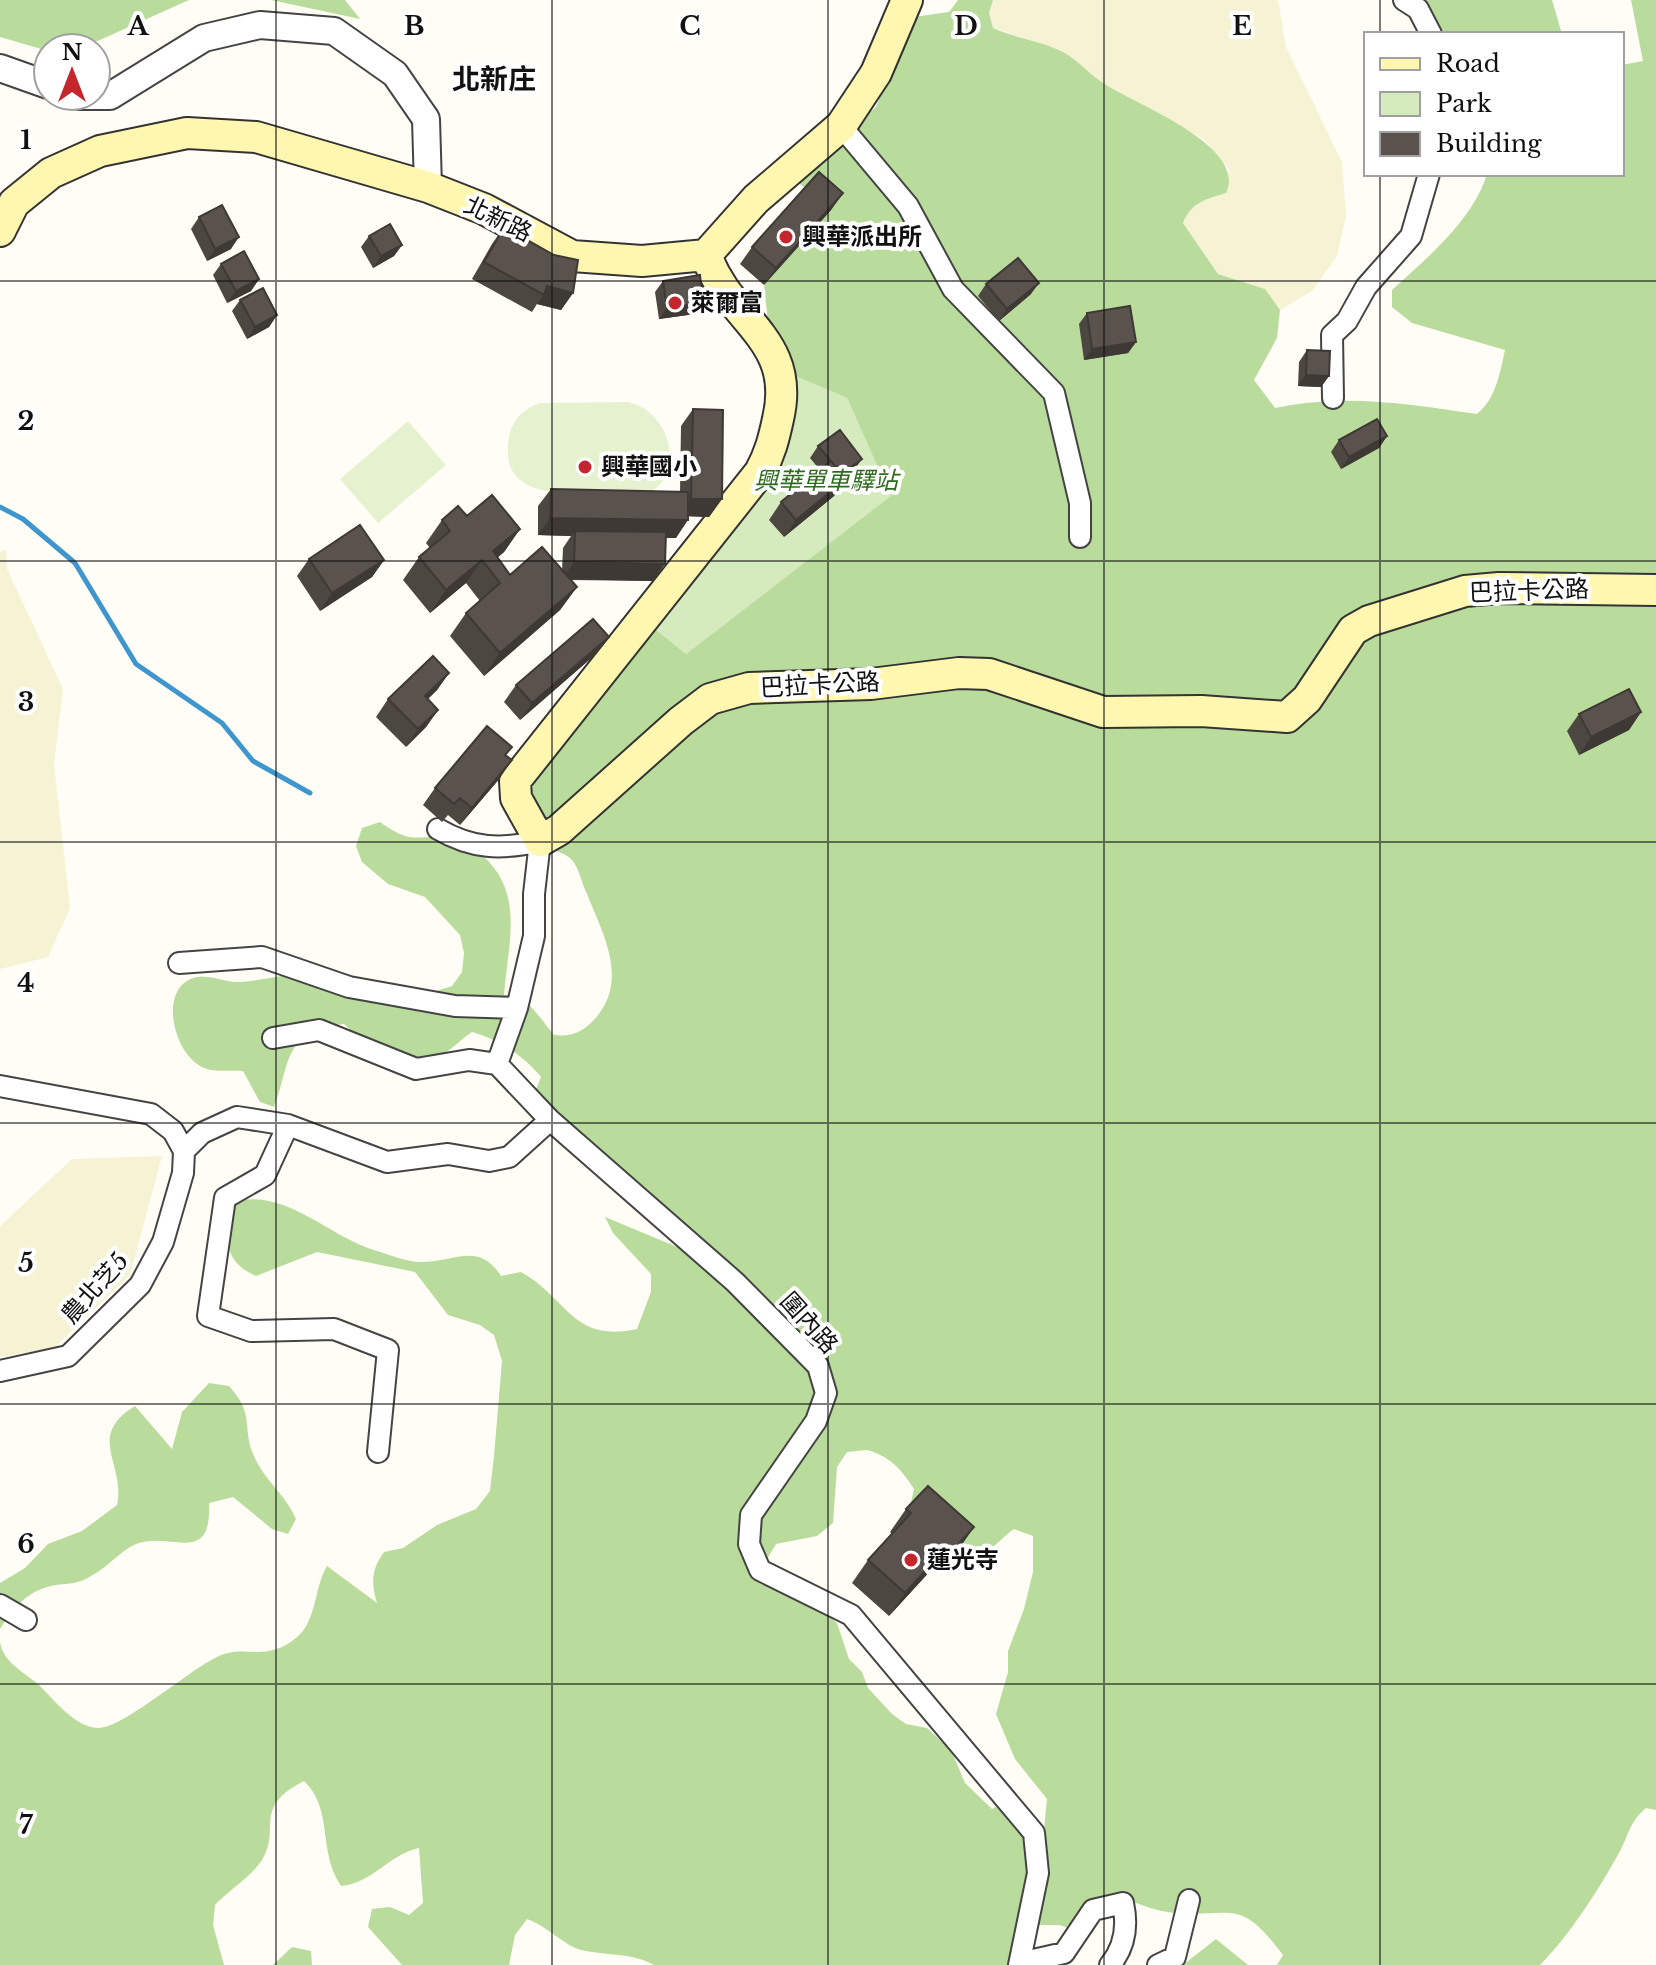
<svg xmlns="http://www.w3.org/2000/svg" width="1656" height="1965" viewBox="0 0 1656 1965" font-family="'Libre Baskerville','Noto Sans TC',serif">
<style>
.farmland{fill:#f6f3d4}
.green{fill:#d5ebbd}
.forest{fill:#b9dc9c;fill-rule:evenodd}
.pitch{fill:#e6f2cf}
.lines{fill:none;stroke-linecap:round;stroke-linejoin:round}
.stream{stroke:#3f96cf;stroke-width:5}
.minor-casing{stroke:#444;stroke-width:24}
.tertiary-casing{stroke:#444;stroke-width:30}
.secondary-casing{stroke:#333;stroke-width:34}
.minor{stroke:#fff;stroke-width:20}
.tertiary{stroke:#fff;stroke-width:26}
.secondary{stroke:#fff6b0;stroke-width:30}
.wall{fill:#4d4742}
.shaded-wall{fill:#3f3936}
.building{fill:#5a524d;stroke:#3f3936;stroke-width:2}
.grid{fill:none;stroke:#111;stroke-width:2;stroke-opacity:0.55}
.poi-dot{fill:#c4262e;stroke:#fff;stroke-width:3}
.labels{text-anchor:middle;stroke-width:8;stroke-linejoin:round;paint-order:stroke}
.street-label{font-size:24px;fill:#111;stroke:#fff}
.poi-label{font-size:24px;font-weight:bold;fill:#111;stroke:#fff;text-anchor:start}
.park-label{font-size:24px;font-style:italic;fill:#2f6b1f;stroke:#fff}
.quarter-label{font-size:28px;font-weight:bold;fill:#111;stroke:#fff}
.grid-label{font-size:26px;text-anchor:middle;font-weight:bold;fill:#111;stroke:#fff;stroke-width:8;stroke-linejoin:round;paint-order:stroke}
</style>
<rect width="100%" height="100%" fill="#fffdf5"/>
<path class="farmland" d="M993,0H1278L1286,47L1342,162L1346,216L1337,256L1312,291L1280,310L1264,289L1218,274L1183,223L1187,212L1199,202L1226,193L1229,169L1205,140L1103,83L1063,52L992,27L989,13Z
M6,549L7,569L63,689L54,764L70,908L48,957L0,969V552Z
M162,1156L130,1275L54,1348L0,1357V1226L72,1159Z"/>
<path class="green" d="M795,375L847,398L892,496L686,654L654,628L769,486L785,441Z"/>
<path class="forest" d="M0,0H189L82,48H48V51L0,37Z
M271,0H345L360,19Z
M958,0H993L989,13L993,28C1015,38 1042,41 1063,52C1079,61 1092,77 1108,86C1140,106 1248,147 1226,193C1207,199 1191,202 1183,223L1218,274L1265,289L1280,310L1277,338L1254,380L1275,408C1344,393 1409,404 1477,414C1496,399 1500,372 1505,350L1412,323L1392,307V290C1427,258 1473,220 1487,174H1622V65L1643,61L1631,0H1656V1810L1646,1808C1630,1821 1629,1834 1620,1851C1600,1888 1569,1936 1540,1965H1277L1283,1955C1239,1897 1236,1917 1175,1913C1155,1911 1139,1904 1120,1897L1078,1931L1059,1925H1037L1022,1965H654C630,1952 607,1956 581,1950C565,1946 547,1926 527,1919L515,1935L509,1965H402L368,1927L372,1909L390,1907L409,1915L423,1903L419,1848C388,1855 373,1883 341,1886C317,1850 334,1810 304,1781C251,1808 282,1828 262,1860C251,1877 229,1890 215,1905L213,1925L224,1965H0V1642C3,1663 26,1673 40,1686C55,1701 75,1727 98,1728C122,1729 189,1670 217,1657C245,1643 266,1664 297,1637C317,1621 314,1587 327,1566L377,1603C371,1583 371,1570 384,1552L403,1548L437,1525L476,1509L490,1491L494,1456L502,1361L494,1335L480,1325L448,1315L415,1272L317,1252L256,1276C221,1261 226,1235 231,1203C284,1185 329,1238 377,1251C390,1255 405,1261 419,1262C454,1263 478,1240 501,1276L521,1272C569,1299 572,1343 637,1329L651,1292V1274L613,1233L605,1217L694,1254L708,1244L527,1112L541,1077C524,1056 498,1039 472,1032C461,1039 452,1050 441,1055C407,1072 368,1047 344,1024C282,1030 291,1064 274,1107L260,1102L243,1071C232,1070 217,1072 207,1069C173,1059 156,985 197,977C213,975 224,982 239,982C259,981 279,975 300,974C333,972 397,987 433,992L452,986L462,972L464,953L460,935L425,897L388,884L362,862L356,846L362,828L380,822C413,846 415,834 450,838C463,839 473,846 482,855C525,893 508,943 504,995C529,995 539,1018 554,1035C570,1037 581,1033 593,1021C630,982 604,936 587,894C582,884 579,868 572,860C568,855 556,851 550,848L531,791L542,763L654,628L686,654L891,496L847,398L789,373L790,353L768,321L764,285L831,210L793,178L876,107L913,17L949,12ZM867,1450C891,1457 901,1469 914,1489L910,1507C929,1524 955,1562 984,1552C993,1549 1005,1535 1014,1529L1033,1536V1572L1024,1609L1008,1651V1672L996,1714L1015,1759L1047,1799L1043,1839L1006,1801L992,1809L965,1783L951,1750L927,1728L906,1724L892,1714L868,1688L862,1672L849,1659L837,1623L764,1564L776,1544L817,1536L833,1523L837,1467L847,1452Z
M1422,0H1552L1562,34H1439Z
M209,1383L229,1386C256,1416 241,1427 254,1456C264,1480 286,1495 296,1519L288,1534L272,1529L233,1497L209,1503C212,1567 171,1531 136,1544C121,1550 107,1568 91,1576C79,1584 70,1583 56,1585C29,1589 14,1607 0,1629V1583L25,1568L48,1544L82,1531L117,1505C126,1464 85,1437 135,1406L172,1449L182,1412Z
M1216,1939L1248,1965H1183Z
M292,1947L311,1951L312,1965H273Z"/>
<path class="pitch" d="M628,402C661,409 681,450 663,480C649,504 611,495 588,494C549,493 499,493 509,437C512,420 524,408 540,403Z
M408,421L446,465L378,523L340,479Z"/>
<g class="lines">
<path class="stream" d="M0,507L23,519L75,563L136,664L222,723L253,761L310,793"/>
<g class="minor-casing">
<path id="minor" d="M1404,0L1418,9L1431,34
M841,126L908,206L953,289L1054,393L1080,503V537
M1333,398L1332,335L1347,321L1366,287L1411,236L1429,174
M438,829C472,849 501,850 540,841L534,894V936L517,1008L497,1064L550,1120L735,1282L818,1366L826,1393L816,1421L751,1515L749,1544L760,1570L851,1615L1034,1833L1038,1873L1019,1965
M179,963L262,957L349,987L455,1006L517,1008
M273,1038L319,1030L416,1069L469,1060L497,1064
M0,1086L151,1114L173,1131L184,1151L183,1173L163,1242L140,1285L68,1356L0,1371
M288,1125L265,1175L225,1198L208,1316L251,1331L334,1329L388,1350L378,1452
M184,1151L202,1133L237,1117L288,1125L387,1162L448,1154L489,1161L509,1157L550,1120
M0,1605L26,1620
M1020,1963L1064,1953L1093,1910L1123,1903C1128,1926 1125,1947 1110,1965
M1158,1965L1175,1957L1189,1900"/>
</g>
<g class="tertiary-casing">
<path id="tertiary" d="M0,68L48,85
M79,96H110L204,38L260,25L334,31L395,74L426,119L428,187"/>
</g>
<g class="secondary-casing">
<path id="secondary" d="M0,231L14,203L51,173L100,151L187,133L256,137L428,187L484,209L572,256L642,261L706,255L756,199L841,126L876,73L907,0
M706,255C730,322 797,339 778,419C774,438 770,454 760,472L515,781L516,798L540,841L559,830L681,721L710,699L749,688L871,684L959,673L989,674L1103,712L1201,711L1287,717L1307,699L1353,630L1369,621L1465,591L1499,588L1656,590"/>
</g>
<use href="#minor" class="minor"/>
<use href="#tertiary" class="tertiary"/>
<use href="#secondary" class="secondary"/>
</g>
<path class="wall" d="M843,193L831,210L764,285L740,264L752,247Z
M199,217L231,249L207,261L191,229Z
M504,227L573,293L561,310L537,304L532,312L472,279L492,244Z
M369,236L402,245L394,256L373,268L361,247Z
M221,264L259,279L251,291L227,303L213,275Z
M663,281L703,303L695,314L659,319L655,292Z
M986,284L1031,294L999,321L978,296Z
M240,300L277,315L269,327L247,339L232,311Z
M1087,313L1136,342L1128,353L1084,360L1079,324Z
M1307,350L1329,376L1321,387L1298,386L1299,362Z
M693,409L722,499L709,517L688,516L676,538H666L653,581L570,580L577,587L560,610L484,676L450,636L466,613L480,601L466,583L430,613L403,580L419,557L430,548L426,543L442,520L467,516L520,529L504,552L497,558L510,575L562,571L563,548L571,536L538,535V506L551,489L680,492L681,426Z
M1387,436L1379,448L1341,469L1331,452L1339,440Z
M818,446L854,470L844,478L834,496L784,537L769,520L781,502L820,470L810,458Z
M309,559L384,560L372,577L320,611L297,576Z
M596,654L520,720L504,702L516,685Z
M449,673L437,690L428,699L438,710L426,727L406,747L376,717L388,699Z
M1641,712L1629,730L1579,755L1567,731L1579,714Z
M506,755L500,778L460,825L448,815L442,822L423,805L435,788Z
M906,1509L974,1527L958,1550L937,1573L932,1569L889,1616L852,1583L868,1560L892,1534L890,1532Z"/>
<path class="shaded-wall" d="M843,193L831,210L764,285L776,268Z
M239,237L231,249L207,261L215,249Z
M402,245L394,256L373,268L381,256Z
M259,279L251,291L227,303L236,291Z
M1039,283L1031,294L999,321L1007,309Z
M547,286L573,293L561,310L537,304L544,295Z
M703,303L695,314L659,319L667,308Z
M277,315L269,327L247,339L255,327Z
M1136,342L1128,353L1084,360L1092,349Z
M1306,375L1329,376L1321,387L1298,386Z
M1387,436L1379,448L1341,469L1349,457Z
M862,459L854,470L833,487L841,475Z
M846,479L834,496L784,537L796,520Z
M691,499H722L709,517L679,516Z
M550,518L688,520L676,538L575,536V531L571,536L538,535Z
M520,529L504,552L487,566L493,551Z
M384,560L372,577L320,611L332,593Z
M482,560L466,583L430,613L446,590Z
M574,562L665,564L653,581L562,579Z
M577,587L560,610L484,676L500,653Z
M609,637L596,654L520,720L532,703Z
M449,673L437,690L413,713L425,696Z
M438,710L426,727L406,747L418,729Z
M1641,712L1629,730L1579,755L1591,737Z
M512,760L500,778L460,825L472,808Z
M974,1527L958,1550L937,1573L953,1550Z
M948,1546L932,1569L889,1616L905,1593Z"/>
<path class="building" d="M819,172L843,193L776,268L752,247Z
M222,205L239,237L215,249L199,217Z
M390,224L402,245L381,256L369,236Z
M504,227L554,255L578,260L573,293L547,286L544,295L484,262Z
M244,251L259,279L236,291L221,264Z
M1018,258L1039,283L1007,309L986,284Z
M700,275L703,303L667,308L663,281Z
M263,288L277,315L255,327L240,300Z
M1130,306L1136,342L1092,349L1087,313Z
M1307,350L1330,351L1329,376L1306,375Z
M693,409L723,410L722,499H691Z
M1377,419L1387,436L1349,457L1339,440Z
M840,430L862,459L842,474L818,446Z
M831,461L846,479L796,520L781,502Z
M551,489L688,492V520L550,518Z
M492,495L520,529L493,551L510,575L542,547L577,587L500,653L466,613L500,583L482,560L446,590L419,557L450,531L442,520L458,506L467,516Z
M360,525L384,560L332,593L309,559Z
M575,531L666,532L665,564L574,562Z
M593,619L609,637L532,703L516,685Z
M433,656L449,673L425,696L438,710L418,729L388,699Z
M1629,689L1641,712L1591,737L1579,714Z
M487,726L512,747L505,755L512,760L472,808L460,798L454,804L435,788Z
M928,1486L974,1527L953,1550L948,1546L905,1593L868,1560L911,1513L906,1509Z"/>
<path class="grid" d="M276,0V1965M552,0V1965M828,0V1965M1104,0V1965M1380,0V34M1380,174V1965M0,281H1656M0,561H1656M0,842H1656M0,1123H1656M0,1404H1656M0,1684H1656"/>
<g class="poi-dot">
<circle cx="786" cy="237" r="8"/>
<circle cx="675" cy="303" r="8"/>
<circle cx="585" cy="467" r="8"/>
<circle cx="911" cy="1560" r="8"/>
</g>
<g class="labels">
<g class="street-label">
<text transform="translate(498 219) rotate(26)" y="8">北新路</text>
<text transform="translate(1529 591) rotate(-2)" y="8">巴拉卡公路</text>
<text transform="translate(820 685) rotate(-3)" y="8">巴拉卡公路</text>
<text transform="translate(95 1288) rotate(-48)" y="8">農北芝5</text>
<text transform="translate(809 1323) rotate(48)" y="8">圍內路</text>
</g>
<g class="poi-label">
<text x="802" y="245">興華派出所</text>
<text x="691" y="311">萊爾富</text>
<text x="601" y="475">興華國小</text>
<text x="927" y="1568">蓮光寺</text>
</g>
<g class="park-label">
<text x="826" y="489">興華單車驛站</text>
</g>
<g class="quarter-label">
<text x="494" y="89">北新庄</text>
</g>
</g>
<g class="grid-label">
<text x="138" y="35">A</text>
<text x="414" y="35">B</text>
<text x="690" y="35">C</text>
<text x="966" y="35">D</text>
<text x="1242" y="35">E</text>
<text x="26" y="149">1</text>
<text x="26" y="430">2</text>
<text x="26" y="711">3</text>
<text x="26" y="992">4</text>
<text x="26" y="1272">5</text>
<text x="26" y="1553">6</text>
<text x="26" y="1834">7</text>
</g>
<rect x="1364" y="32" width="260" height="144" fill="#ffffff" stroke="#a0a0a0" stroke-width="2"/>
<rect x="1380" y="58" width="40" height="12" fill="#fff6b0" stroke="#a0a0a0" stroke-width="2"/>
<text x="1436" y="72" font-size="24" fill="#111111">Road</text>
<rect x="1380" y="92" width="40" height="24" fill="#d5ebbd" stroke="#a0a0a0" stroke-width="2"/>
<text x="1436" y="112" font-size="24" fill="#111111">Park</text>
<rect x="1380" y="132" width="40" height="24" fill="#5a524d" stroke="#a0a0a0" stroke-width="2"/>
<text x="1436" y="152" font-size="24" fill="#111111">Building</text>
<g transform="translate(72 72)"><circle r="38" fill="#ffffff" stroke="#a0a0a0" stroke-width="2"/>
<path d="M0-6L14 30L0 20L-14 30Z" fill="#c4262e"/>
<text y="-12" font-size="22" font-weight="bold" text-anchor="middle" fill="#111111">N</text>
</g>
</svg>
